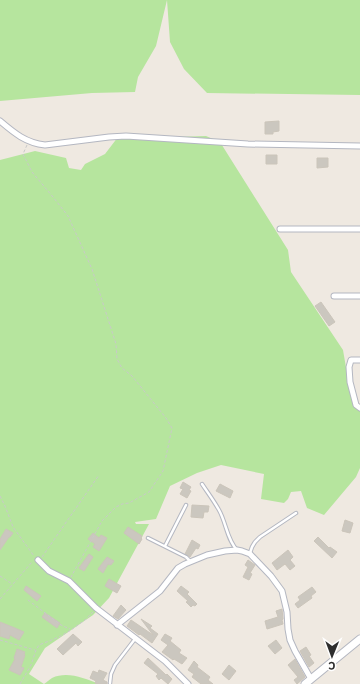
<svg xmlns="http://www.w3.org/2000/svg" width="360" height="684" viewBox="0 0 360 684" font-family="'IBM Plex Sans',sans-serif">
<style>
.green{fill:#b6e59e}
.building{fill:#cbc7bf;stroke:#cbc5ba}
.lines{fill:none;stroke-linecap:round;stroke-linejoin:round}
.lane-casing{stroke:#b4b7c1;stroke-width:4.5}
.street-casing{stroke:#b4b7c1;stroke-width:7}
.secondary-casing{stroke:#b4b7c1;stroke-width:9}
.path{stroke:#c9c9c9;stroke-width:1;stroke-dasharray:3 2;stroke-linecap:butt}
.lane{stroke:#fff;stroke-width:2.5}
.street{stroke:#fff;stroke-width:5}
.secondary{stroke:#fff;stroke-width:7}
</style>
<rect width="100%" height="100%" fill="#efe9e1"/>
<path class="green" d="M0,0H360V95L207,93L184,69L170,42L167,0L156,46L138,77L135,92L92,93L0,101Z
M206,136L220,142L288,250L291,272L343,350L349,385L360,409V468L356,477L324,515L307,508L301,491L291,492L288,499L284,503L261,499L264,474L221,465L197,473L170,486L156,519L135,522L136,524H149L109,598L93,615L45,648L29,674L44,684C47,682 49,680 52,678C67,671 84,678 99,684H0V160L35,151L66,158L69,168L81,170L85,164L105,154L118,137L145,138Z"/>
<path class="building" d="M279,121V131L273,132V134H265V122Z
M266,155H277V164H266Z
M317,158H328V167L317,168Z
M321,302L335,322L329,326L315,306Z
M183,482L191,487L189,490L191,491L187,498L180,494L183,489L180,488Z
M220,484L233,491L230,498L216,491Z
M192,505L209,506L208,512H204L203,518L191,517Z
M345,520L353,523L350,533L342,531Z
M128,527L142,536L141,538L142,539L139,544L124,533Z
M6,529L13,533L10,537H9L0,550V539Z
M93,533L99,538L101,535L107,538L99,551L93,547L95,544L88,539Z
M318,537L329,548L330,547L337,552L332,558L314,541Z
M192,540L200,545L198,549L196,548L190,557L185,554Z
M288,550L293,557L290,560L295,566L290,570L285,564L277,570L272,563Z
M89,554L93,557L84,571L79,568Z
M107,557L114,561L111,565L108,564L103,573L98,569Z
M248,560L255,565L250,573L252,574L249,580L243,577L248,567L245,565Z
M109,579L121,586L117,593L105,586Z
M26,586L41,596L37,601L24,590Z
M181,586L189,592L187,594L197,604L195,606L193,605L191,607L186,602L188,601L177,591Z
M312,587L316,592L311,596L312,598L298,608L295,604L300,600L298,597Z
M121,605L126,610L118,619L113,616Z
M282,609L283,619L282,620L283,624L267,629L265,621L278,617L276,611Z
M45,613L60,623L57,628L42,617Z
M141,619L152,626L150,628L158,634L152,643L140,634L139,635L127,626L131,620L153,635Z
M0,622L15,628L24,632L19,640L10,635L9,639L0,636Z
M73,634L82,642L78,646L76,643L63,655L57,649Z
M165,634L172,638L170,641L181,650L179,653L187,658L182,664L174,659L173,660L162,652L168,645L161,640Z
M276,640L282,648L275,654L268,646Z
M306,647L311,655L309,656L314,663L309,667L300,651Z
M17,649L25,652L24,654L25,655L21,667L24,668L20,675L9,670L15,659L14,658Z
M148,658L166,675L167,674L172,679L168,684L161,678L159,680L156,676L158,674L144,663Z
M295,659L305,677L297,684L294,680L298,677L288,665Z
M194,661L198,665L197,667L210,677L208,680L213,684H201L192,677L194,674L188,670Z
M229,665L236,671L229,680L222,674Z
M99,670L107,673L103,680L107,682V684H98L95,683L96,681L90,678L93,671L98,673Z"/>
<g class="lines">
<g class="lane-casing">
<path id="lane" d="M202,484C208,493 214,501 219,510C226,522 227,540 237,550
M148,538L186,557L190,561
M165,546L186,505
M250,553L252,547L255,542L260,537L296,513
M110,683L111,674L115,665L135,639"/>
</g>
<g class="street-casing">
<path id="street" d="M0,121C14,133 26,143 45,145L109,137L126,136L248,144L360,146
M280,229H360
M334,296H360
M360,360H351L349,367L350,382L356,405L360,408
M38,560L49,571L69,581L96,608L165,661L188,684
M117,625L160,591L178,568L185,564L207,555L225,551L237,550L242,551L250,554L271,576L282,591L287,612L288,629L290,640L295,651L311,679"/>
</g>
<g class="secondary-casing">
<path id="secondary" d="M305,684L360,639"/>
</g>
<path class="path" d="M27,145L23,154L32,172L53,197L68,216L92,269L116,344L117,359L122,368L132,376L166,418L172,428L163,471L149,492L129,503L122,504L116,507L102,521L71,577
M0,496L5,506L13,527L34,556
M42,557L99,475
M0,576L12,584
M0,599L32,562
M28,600L61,625L70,629
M0,640L35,650
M20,684L31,665L36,650L39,645L59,637L71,630L85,620L93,612"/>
<use href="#lane" class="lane"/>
<use href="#street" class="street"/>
<use href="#secondary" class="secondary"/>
</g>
<g transform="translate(332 656) rotate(181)" stroke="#ffffff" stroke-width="3" paint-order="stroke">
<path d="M0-3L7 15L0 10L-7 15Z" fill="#2e2e2e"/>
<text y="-6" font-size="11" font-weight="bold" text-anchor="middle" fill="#2e2e2e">С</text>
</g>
</svg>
